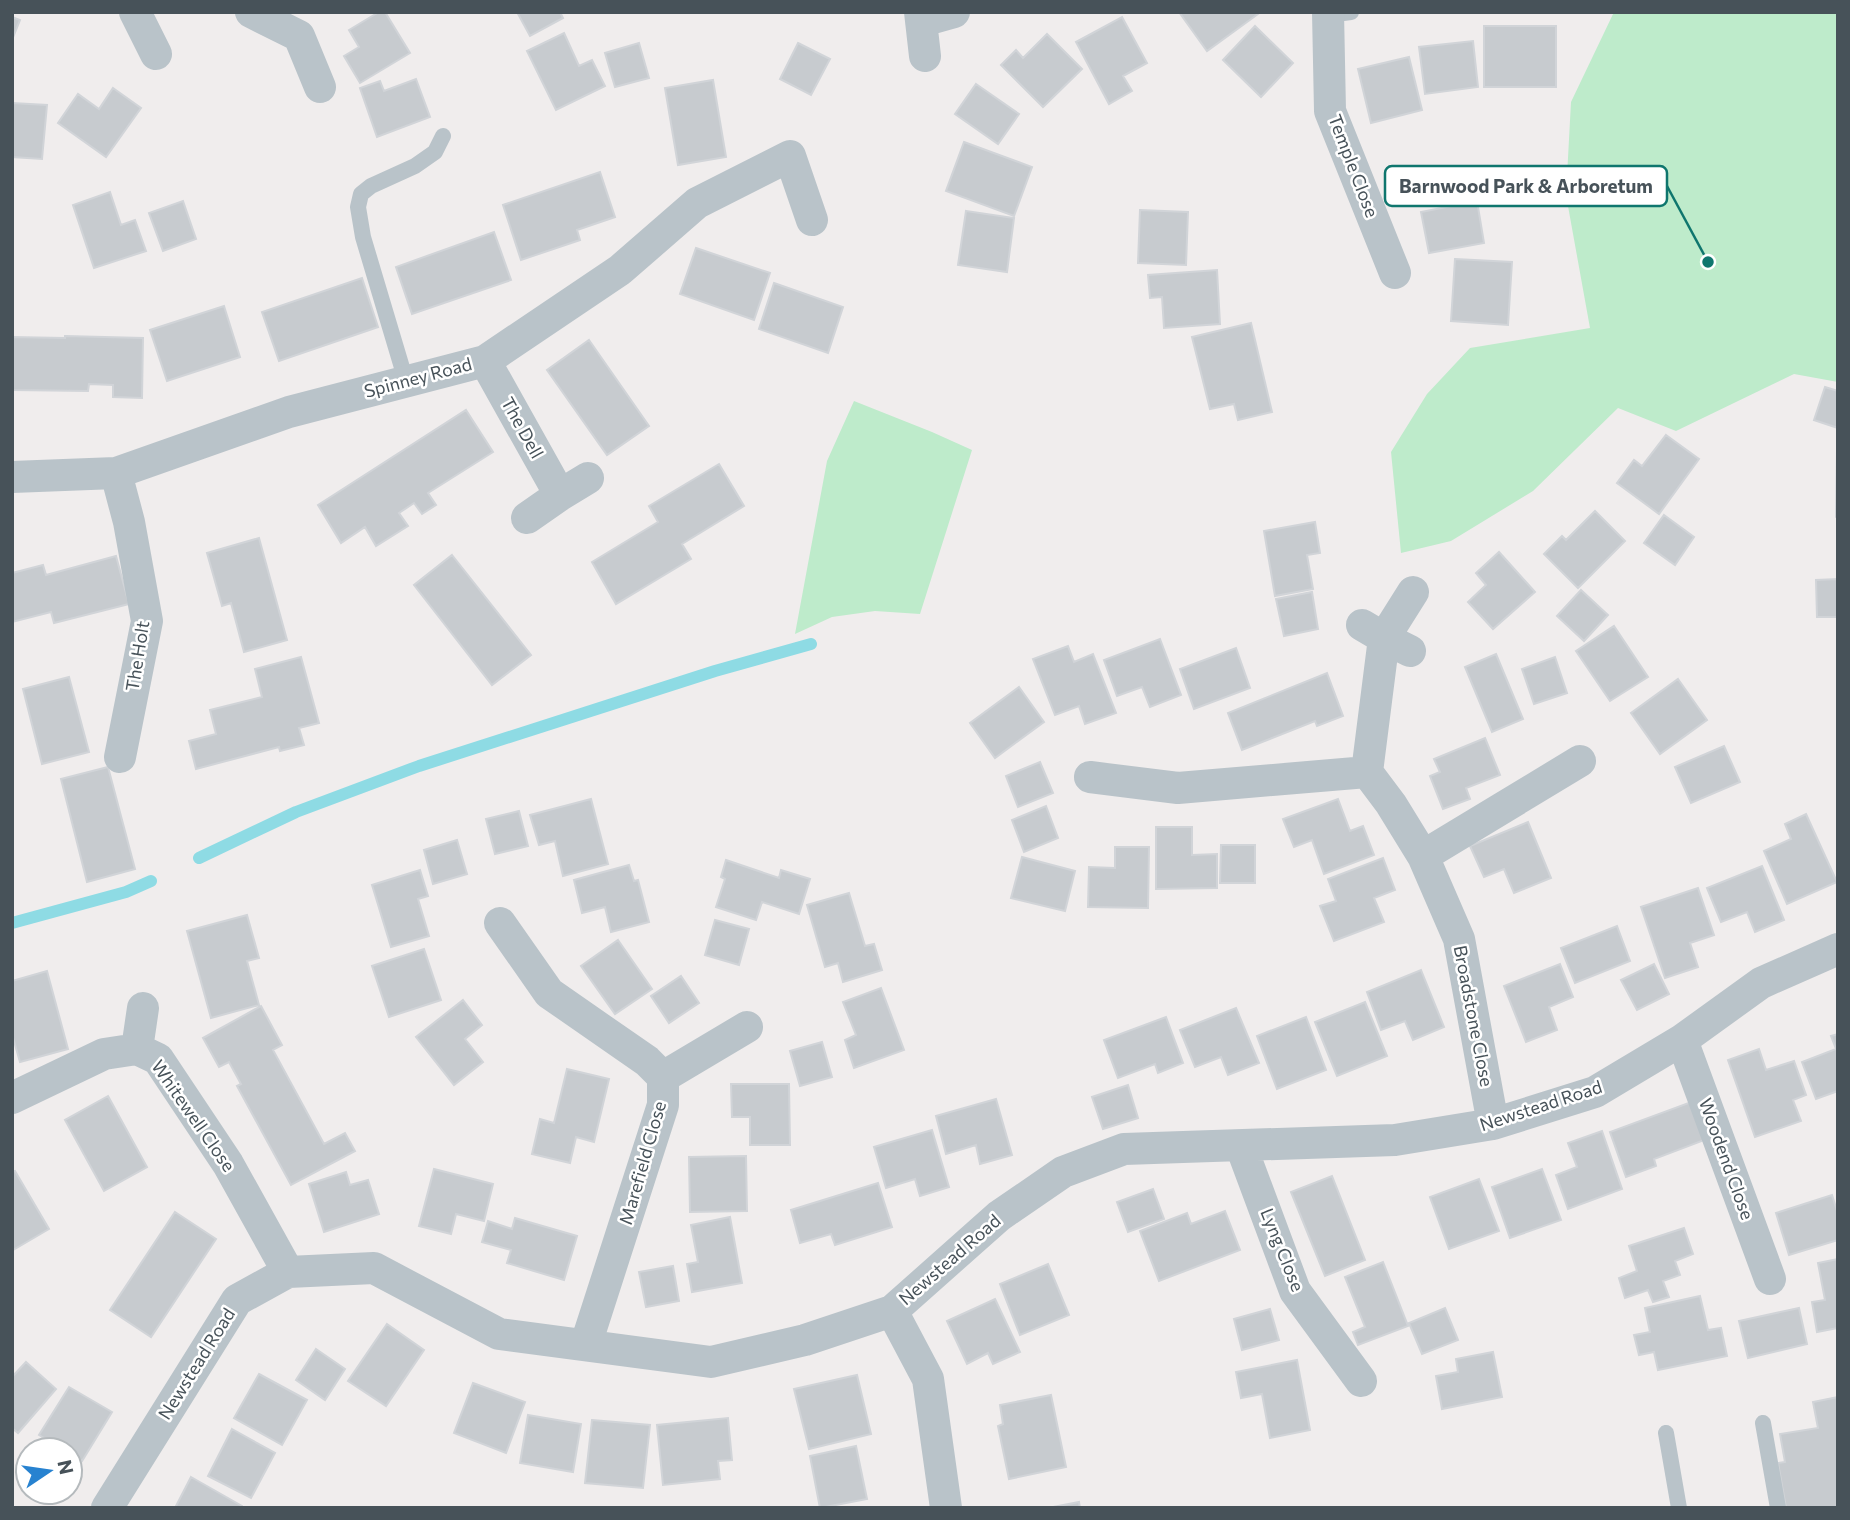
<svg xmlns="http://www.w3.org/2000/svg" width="1850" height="1520" viewBox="0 0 1850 1520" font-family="Commissioner,sans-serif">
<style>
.green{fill:#beebcb}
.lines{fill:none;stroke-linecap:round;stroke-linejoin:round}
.stream{stroke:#8edbe4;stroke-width:12}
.building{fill:#c7cbcf;stroke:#d1d4d8;stroke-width:2}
.lane{stroke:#b9c3c9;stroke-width:16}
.street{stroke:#b9c3c9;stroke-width:32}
.labels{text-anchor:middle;stroke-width:5;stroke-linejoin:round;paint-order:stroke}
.street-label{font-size:18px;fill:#475259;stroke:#fff}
.leader{fill:none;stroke:#0f766e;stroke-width:2.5}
.callout-dot{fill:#0f766e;stroke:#fff;stroke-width:2.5}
.callout{fill:#fff;stroke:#0f766e;stroke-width:2.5}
.callout-label{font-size:19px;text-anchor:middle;font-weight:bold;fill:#475259}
</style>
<rect width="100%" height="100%" fill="#f0eded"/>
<path class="green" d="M1614,12H1838V382L1794,374L1676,431L1618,408L1533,491L1451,541L1401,553L1391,452L1427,394L1470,348L1590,328L1566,195L1571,102Z
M854,401L932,432L972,450L920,614L875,611L832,617L795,634L827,461Z"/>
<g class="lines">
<path class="stream" d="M199,858L296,812L419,766L715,671L811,644
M12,923L126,892L151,881"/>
</g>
<path class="building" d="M379,12H385L410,53L360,83L344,56L359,47L349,30Z
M517,12H560L563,18L530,36Z
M1179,12H1257L1258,14L1207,51Z
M12,17L20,20L12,40Z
M1122,17L1147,63L1123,76L1132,91L1109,104L1076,42Z
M1255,26L1293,63L1261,97L1223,60Z
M1484,26H1556V87H1484Z
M564,33L579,66L592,60L605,86L556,110L527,51Z
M1047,34L1082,69L1043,107L1001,65L1016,50L1023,58Z
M1473,41L1478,87L1425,94L1419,47Z
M639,43L649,78L615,87L605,53Z
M798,43L830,59L811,95L780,79Z
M1409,57L1422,110L1371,123L1358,69Z
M416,79L430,117L377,137L360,88L380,81L384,91Z
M713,80L726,157L678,165L665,88Z
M976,84L1019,114L998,144L955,114Z
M113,88L141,108L106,157L58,123L78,94L99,109Z
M12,103L47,105L42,159L12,157Z
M964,142L1032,167L1014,216L946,191Z
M600,172L615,217L577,230L580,240L521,260L503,205Z
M110,192L121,225L135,220L146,251L94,268L73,205Z
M183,201L196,239L163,251L149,213Z
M1477,201L1484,243L1429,253L1421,212Z
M1140,210L1188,212L1186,265L1138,263Z
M966,211L1014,218L1007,272L958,265Z
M494,232L511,280L412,314L396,267Z
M696,248L770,273L754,320L680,294Z
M1455,259L1512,262L1508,325L1451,321Z
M1217,270L1220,324L1164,328L1162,297L1150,298L1148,275Z
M362,278L378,327L279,361L262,312Z
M774,283L843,307L828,353L759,329Z
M224,306L240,357L167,381L150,330Z
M1251,323L1272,412L1238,420L1234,404L1210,409L1192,337Z
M65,336L143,338L142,398L113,397V385L89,384L88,391L12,390V337L65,338Z
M589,340L649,426L607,455L547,370Z
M1825,387L1838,391V428L1814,420Z
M466,410L493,452L428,493L436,505L422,514L414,503L399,513L408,526L376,546L365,527L341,543L318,505Z
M1666,435L1699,459L1659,514L1617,483L1634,460L1642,466Z
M1837,451H1838V518L1836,517Z
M719,464L744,506L682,544L691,559L616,604L592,562L658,522L649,506Z
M1595,511L1625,541L1578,588L1544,554L1562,536L1566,540Z
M1664,515L1694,537L1675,565L1644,543Z
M1315,522L1320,553L1307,555L1313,589L1275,596L1264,531Z
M259,538L287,640L244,652L231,603L222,606L207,553Z
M1499,552L1535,592L1493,629L1468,602L1486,585L1476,573Z
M452,555L531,655L492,685L414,585Z
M116,556L129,604L54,623L51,612L12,622V573L43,565L46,575Z
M1838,579V617H1817L1816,580Z
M1581,590L1608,615L1584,641L1557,616Z
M1312,592L1318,629L1284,636L1276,599Z
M1614,626L1648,677L1610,701L1576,651Z
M1160,639L1181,695L1150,707L1142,687L1117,696L1104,660Z
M1068,646L1074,662L1093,654L1116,713L1085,724L1079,706L1055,715L1033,659Z
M1236,648L1250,688L1194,709L1180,669Z
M1496,654L1523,719L1492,732L1465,667Z
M301,657L319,723L299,728L304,745L280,751L279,747L196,769L189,741L216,734L210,710L262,697L255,669Z
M1555,657L1567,693L1534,704L1522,669Z
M1327,673L1343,716L1317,726L1315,721L1242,750L1228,713Z
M69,677L89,752L42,764L23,689Z
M1678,679L1707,720L1660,754L1631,713Z
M1019,687L1044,722L995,758L970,723Z
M1485,738L1500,775L1466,788L1470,799L1443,809L1430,776L1440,772L1434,759Z
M1724,746L1740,782L1691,803L1675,767Z
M1040,762L1053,793L1018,807L1006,776Z
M108,767L135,869L87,882L61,779Z
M591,799L608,864L563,876L555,841L539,845L530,815Z
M1338,799L1350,831L1363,826L1374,855L1324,874L1312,840L1294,847L1283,819Z
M1046,806L1058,838L1024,852L1012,820Z
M519,811L528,846L495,854L486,819Z
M1806,814L1837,882L1787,904L1764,851L1791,839L1785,824Z
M1528,822L1551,878L1514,893L1504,869L1484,877L1470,846Z
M1156,827H1192V855L1217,854V888L1156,889Z
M457,840L467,874L433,884L424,850Z
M1221,845H1255V883H1220Z
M1115,847H1149L1148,908L1088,907L1089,867L1115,868Z
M1022,857L1075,871L1065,911L1011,898Z
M1383,858L1395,890L1374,898L1384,922L1334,941L1320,906L1336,901L1328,879Z
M726,860L779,878L781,870L810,879L799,914L762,902L756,920L716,907L725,879L721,877Z
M629,865L634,881L638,880L649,922L611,932L605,907L582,913L574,880Z
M1762,866L1784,920L1755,932L1747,912L1721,922L1707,888Z
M420,870L428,896L418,899L429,936L391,947L372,885Z
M1698,888L1714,935L1690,943L1698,967L1665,978L1641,907Z
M849,893L865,946L874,944L882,970L843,982L838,963L825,967L807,905Z
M247,915L259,958L247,961L259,1005L211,1018L187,931Z
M715,920L749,929L739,965L705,955Z
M1617,926L1630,961L1575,983L1561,948Z
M618,940L652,989L615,1014L581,966Z
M424,949L441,1000L389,1017L372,966Z
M1560,964L1573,997L1549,1007L1557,1030L1526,1042L1504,986Z
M1654,964L1669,994L1637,1010L1621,980Z
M1421,970L1444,1027L1413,1040L1405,1021L1381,1030L1367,992Z
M47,971L68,1049L20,1062L12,1034V981Z
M681,976L699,1003L669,1023L651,996Z
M881,988L904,1050L854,1068L845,1040L856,1035L843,1002Z
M463,1000L482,1025L465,1039L483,1062L454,1085L416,1037Z
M1365,1002L1387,1056L1337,1076L1315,1022Z
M261,1006L282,1045L273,1050L324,1144L345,1133L355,1151L291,1185L237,1086L241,1084L229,1062L219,1067L203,1038Z
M1236,1008L1259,1063L1228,1075L1221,1057L1195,1067L1180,1030Z
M1166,1017L1183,1063L1158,1073L1155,1064L1118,1078L1104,1040Z
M1306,1017L1326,1070L1277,1089L1257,1036Z
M1838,1034V1091L1816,1099L1802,1062L1836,1049L1831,1036Z
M822,1042L832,1077L800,1086L790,1051Z
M1759,1049L1766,1070L1794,1061L1806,1095L1793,1100L1801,1121L1755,1137L1728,1060Z
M567,1069L609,1079L594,1142L576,1137L570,1163L532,1154L540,1119L554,1123Z
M731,1084H789L790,1145H750V1117H732Z
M1128,1085L1138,1118L1103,1129L1092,1097Z
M108,1096L147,1167L104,1191L65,1120Z
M996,1099L1012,1155L980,1164L976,1145L946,1154L936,1116Z
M1694,1101L1707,1139L1654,1159L1656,1166L1626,1177L1610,1132Z
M932,1130L949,1187L920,1196L915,1179L886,1188L874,1147Z
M1602,1131L1622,1189L1568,1209L1556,1175L1577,1167L1568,1143Z
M746,1156L747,1211L690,1212L689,1157Z
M434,1169L493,1184L484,1221L456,1214L451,1234L419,1226Z
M1542,1169L1561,1220L1510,1238L1492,1187Z
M15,1171L49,1229L13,1250L12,1172Z
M346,1172L350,1185L368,1180L379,1214L324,1232L309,1184Z
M1332,1176L1365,1260L1325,1276L1291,1192Z
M1479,1179L1499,1231L1449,1249L1430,1197Z
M878,1183L892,1227L835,1245L831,1234L800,1243L791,1210Z
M1153,1189L1164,1219L1128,1232L1117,1202Z
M1832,1195L1838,1214V1240L1789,1255L1776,1213Z
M1225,1211L1240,1250L1159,1281L1140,1231L1187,1213L1191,1224Z
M175,1212L216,1239L151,1337L110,1310Z
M730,1217L742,1283L692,1292L687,1264L698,1262L691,1225Z
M515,1218L577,1236L564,1280L507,1263L511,1250L482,1242L488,1221L512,1229Z
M1684,1228L1693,1254L1675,1261L1680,1275L1663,1281L1669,1297L1653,1302L1648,1290L1625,1298L1619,1278L1637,1271L1629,1246Z
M1838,1259V1328L1817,1332L1812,1302L1825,1300L1818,1263Z
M1383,1262L1408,1326L1358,1345L1353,1332L1365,1327L1345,1277Z
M1048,1264L1069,1315L1020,1335L1000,1284Z
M673,1266L679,1301L646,1307L639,1272Z
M1700,1296L1708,1330L1721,1328L1727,1356L1658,1370L1654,1352L1639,1355L1634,1335L1650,1332L1645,1308Z
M995,1299L1020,1352L993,1364L988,1353L967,1364L947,1321Z
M1445,1308L1458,1340L1422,1354L1409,1323Z
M1799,1308L1807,1344L1748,1358L1739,1321Z
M1270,1309L1279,1340L1242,1350L1234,1319Z
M387,1324L424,1350L386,1406L348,1381Z
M316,1349L345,1369L325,1400L296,1380Z
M1493,1352L1502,1397L1442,1409L1436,1376L1458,1372L1456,1359Z
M1297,1360L1310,1430L1270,1438L1262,1394L1241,1398L1236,1372Z
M26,1362L56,1389L18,1433L12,1428V1377Z
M259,1374L307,1400L282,1445L234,1418Z
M857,1375L871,1434L809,1449L794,1389Z
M473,1383L525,1402L506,1453L454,1433Z
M69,1387L112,1412L82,1461L70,1453V1450H64L39,1435Z
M1051,1395L1066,1467L1009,1479L998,1426L1003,1424L1000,1405Z
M1838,1397V1508H1786L1778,1463L1785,1462L1780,1434L1818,1428L1813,1402Z
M528,1415L581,1424L573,1472L520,1463Z
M728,1418L732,1460L718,1461L720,1479L663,1485L657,1425Z
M592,1420L650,1425L643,1488L585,1483Z
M232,1429L275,1453L251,1498L208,1476Z
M856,1446L867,1499L820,1508L810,1456Z
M191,1477L242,1506V1508H175Z
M1079,1502L1080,1508H1048Z"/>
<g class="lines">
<path class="lane" d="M1328,15L1351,12
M406,381L363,237L358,207L361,194L371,186L415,166L435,152L443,136
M1763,1423L1778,1508
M1666,1433L1679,1508"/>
<path class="street" d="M135,12L156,54
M251,12L299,36L320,87
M920,12L925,56
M1328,12L1330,111L1395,273
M922,21L954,12
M485,361L560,495
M116,473L129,522L147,621L120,757
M12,477L116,473L289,412L485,361L620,270L697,203L790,156L812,220
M527,518L560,495L588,478
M1362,625L1384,638L1413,592
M1410,651L1384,638L1367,772L1391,804L1423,856L1459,939L1493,1124
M1090,777L1178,788L1367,772
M1423,856L1580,761
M500,923L549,993L647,1061L663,1077V1105L586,1344
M1682,1040L1770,1279
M137,1049L143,1008
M663,1077L747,1027
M12,1098L104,1054L137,1049L158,1059L228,1164L288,1272
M1241,1146L1295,1291L1361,1381
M892,1311L928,1379L946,1508
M107,1508L237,1300L288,1272L374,1268L499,1334L711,1362L805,1340L892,1311L999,1216L1063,1172L1124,1149L1395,1140L1493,1124L1595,1092L1682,1040L1761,983L1838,949"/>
</g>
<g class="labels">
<g class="street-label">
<text transform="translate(1353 166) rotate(69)" y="6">Temple Close</text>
<text transform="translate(418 378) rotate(-15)" y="6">Spinney Road</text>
<text transform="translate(522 428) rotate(61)" y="6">The Dell</text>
<text transform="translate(138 656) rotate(-81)" y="6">The Holt</text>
<text transform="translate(1473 1016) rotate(79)" y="6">Broadstone Close</text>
<text transform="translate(1541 1106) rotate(-18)" y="6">Newstead Road</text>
<text transform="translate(193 1116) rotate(55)" y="6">Whitewell Close</text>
<text transform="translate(1726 1159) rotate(70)" y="6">Woodend Close</text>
<text transform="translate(643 1163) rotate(-74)" y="6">Marefield Close</text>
<text transform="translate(1282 1250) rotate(68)" y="6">Lyng Close</text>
<text transform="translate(950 1260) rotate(-41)" y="6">Newstead Road</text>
<text transform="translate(197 1364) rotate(-58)" y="6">Newstead Road</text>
</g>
</g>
<path class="leader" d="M1708 262L1667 186"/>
<circle class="callout-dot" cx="1708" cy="262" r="7"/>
<rect class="callout" x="1385" y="166" width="282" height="40" rx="7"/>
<g class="callout-label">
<text x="1526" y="193">Barnwood Park &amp; Arboretum</text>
</g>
<rect width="1850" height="1520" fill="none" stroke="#475259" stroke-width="28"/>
<g transform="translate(49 1471) rotate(77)"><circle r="33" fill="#ffffff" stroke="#b5babd" stroke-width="2"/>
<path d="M0-5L12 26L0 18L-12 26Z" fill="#2782d0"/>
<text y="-10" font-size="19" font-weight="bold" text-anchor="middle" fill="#475259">N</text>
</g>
</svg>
